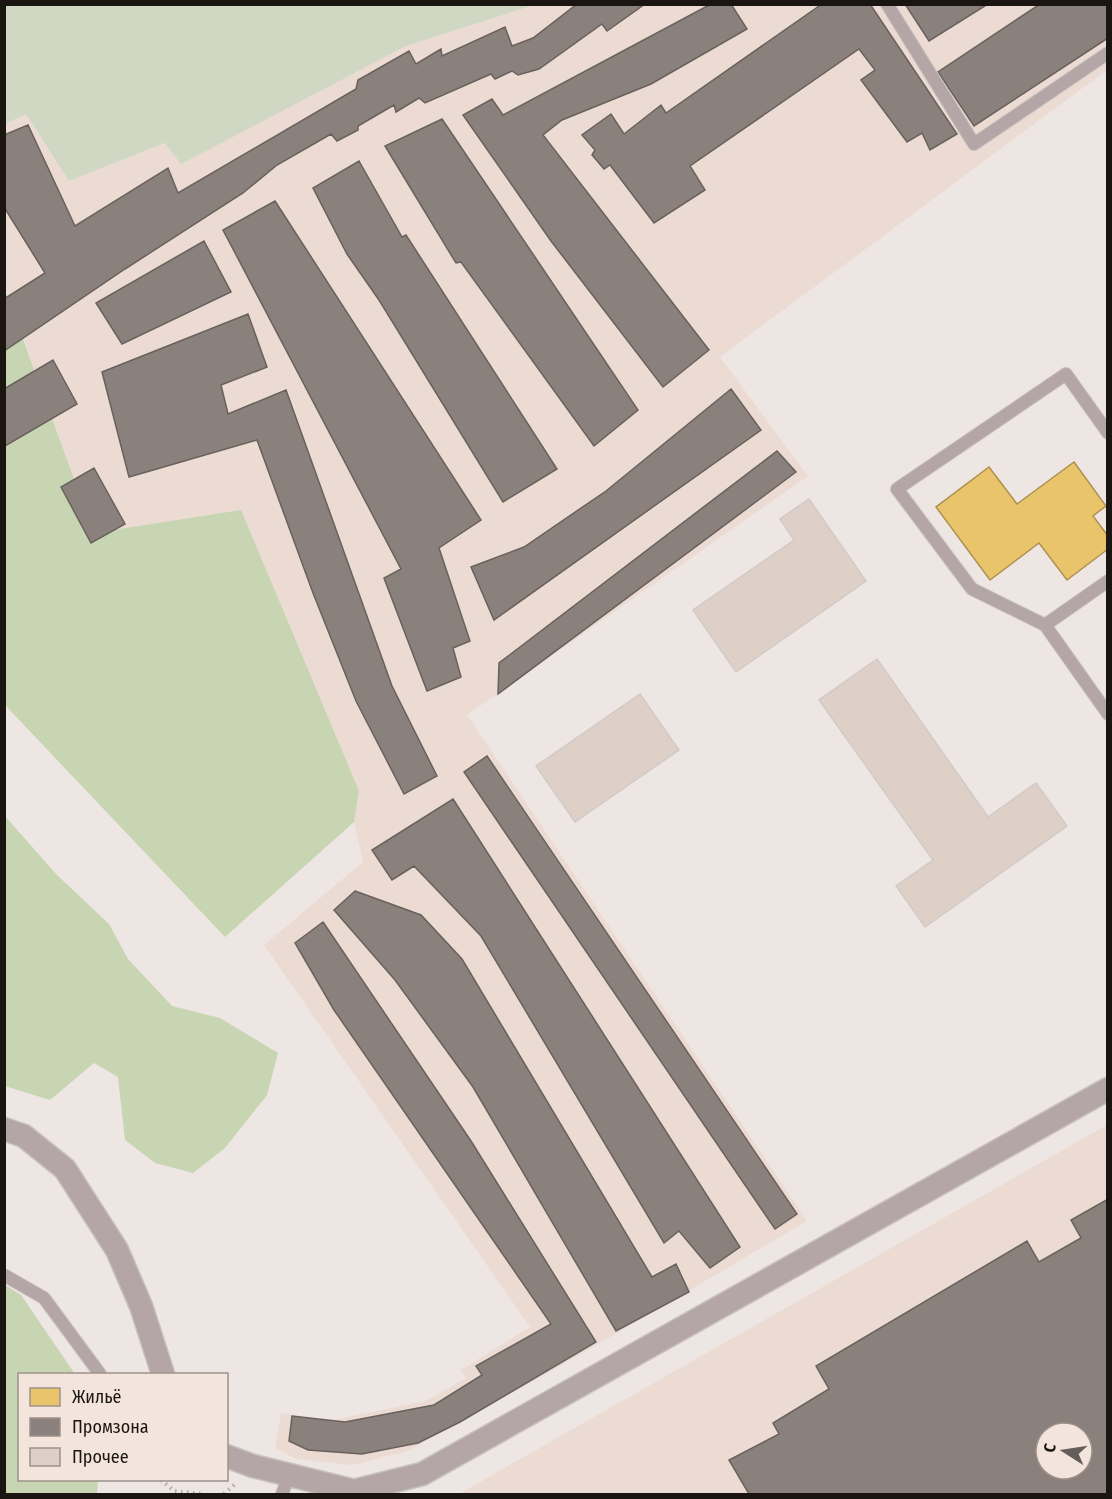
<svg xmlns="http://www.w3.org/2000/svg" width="1112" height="1499" viewBox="0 0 1112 1499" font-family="'Fira Sans Condensed',sans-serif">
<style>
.industrial{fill:#ecdbd3;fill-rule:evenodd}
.green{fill:#d0d7c2}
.forest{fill:#c7d5b3}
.homes{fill:#e9c46a;stroke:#ab904f;stroke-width:1.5}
.industry{fill:#8a817c;stroke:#68615c;stroke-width:1.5;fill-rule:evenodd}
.building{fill:#dfd0c7;stroke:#d0cac6;stroke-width:1.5}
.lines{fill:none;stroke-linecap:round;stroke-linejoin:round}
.service-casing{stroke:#c7c1bd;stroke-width:14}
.minor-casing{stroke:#c7c1bd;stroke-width:25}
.path{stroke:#b1a5a6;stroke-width:4;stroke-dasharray:1.5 4.5;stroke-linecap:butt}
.service{stroke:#b4a5a7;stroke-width:12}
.minor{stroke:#b4a5a7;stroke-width:22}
</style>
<rect width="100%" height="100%" fill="#eee6e2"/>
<path class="industrial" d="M534,5H1107V70L720,357L808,476L467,715L807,1221L576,1357L408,1451L352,1465L296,1459L275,1448L281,1413L332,1420L426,1401L466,1378L461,1370L530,1327L264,945L363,862L354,822L359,791L94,533L5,287V124L26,114L69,181L166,143L181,163L406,46Z
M1107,1125V1494H459ZM1046,1433H1082V1469H1046Z"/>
<path class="green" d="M5,4H534V5L406,46L181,164L165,143L69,181L26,114L5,124Z"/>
<path class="forest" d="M4,287L94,533L241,510L359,791L354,822L225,937L5,705Z
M4,815L57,875L109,924L128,959L172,1006L220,1018L278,1053L267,1095L225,1148L193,1173L155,1163L125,1140L118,1077L94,1063L50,1100L5,1086Z
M5,1285L21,1295L75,1374H20V1480H98L97,1494H5Z"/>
<path class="homes" d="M1074,462L1106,506L1093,516L1108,536V549L1067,580L1039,543L990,580L936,507L989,467L1017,504Z"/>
<path class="industry" d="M577,4H645L607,31L602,24L539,69L518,75L512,71L495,79L491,74L425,103L419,98L396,112L394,105L358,126V130L337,141L331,134L277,165L243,193L125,269L4,351V299L45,273L4,207V135L28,125L75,226L168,168L178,193L356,89L358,80L409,51L416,64L441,49L442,56L505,27L512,46L533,38Z
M711,4H731L747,29L651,84L562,120L543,135L709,350L663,387L551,241L463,115L492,99L503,115Z
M822,4H870L957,134L930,150L922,133L907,142L861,80L875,70L859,49L690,166L705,190L654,223L610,165L604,169L592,155L595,150L582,135L611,114L624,134L661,105L666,113Z
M905,4H988L929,41Z
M1040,4H1108V38L974,126L938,72Z
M442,119L638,410L594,446L461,262L456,263L385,146Z
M359,161L402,237L406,235L557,469L503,502L379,300L347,254L313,188Z
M275,201L481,520L439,548L470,641L453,648L461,677L427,691L384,578L401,569L223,230Z
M204,241L231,292L122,344L96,303Z
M248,314L267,367L221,385L228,414L286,390L392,686L437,776L404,794L356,701L313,593L257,440L129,477L102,372Z
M53,360L77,404L5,446L4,389Z
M731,389L761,430L494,620L471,567L524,547L606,491Z
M777,451L796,472L498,694L499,663Z
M94,468L125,524L91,543L61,487Z
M487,756L797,1214L775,1229L464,772Z
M453,799L740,1247L710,1268L679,1231L664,1243L481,936L414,866L392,880L372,850Z
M355,891L421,915L462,959L652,1277L676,1264L689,1292L616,1331L473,1087L395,980L334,910Z
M323,922L471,1141L596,1342L460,1422L418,1443L362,1454L308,1450L289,1441L292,1416L345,1422L434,1405L482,1375L476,1366L551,1324L334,1010L295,943Z
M1108,1199V1494H749L729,1460L779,1434L773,1423L829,1389L816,1366L1027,1241L1039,1262L1081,1238L1071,1220ZM1046,1433H1082V1469H1046Z"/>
<path class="building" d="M809,499L866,581L736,672L693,610L794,540L780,519Z
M877,659L988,817L1036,783L1067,826L925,927L896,886L933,860L819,700Z
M640,694L679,750L575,822L536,766Z"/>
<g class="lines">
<g class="service-casing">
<path id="service" d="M887,4L974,144L1108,53
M1108,433L1066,374L897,489L972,589L1045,625L1108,714
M1045,625L1108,581
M4,1275L44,1298L100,1374
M282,1494L289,1476"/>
</g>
<g class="minor-casing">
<path id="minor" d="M4,1129L24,1136L65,1169L117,1250L141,1306L163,1374
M226,1456L253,1466L354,1491L422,1474L1108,1089"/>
</g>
<path class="path" d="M161,1480L174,1491L203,1494
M224,1494L234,1485"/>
<use href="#service" class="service"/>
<use href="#minor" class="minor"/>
</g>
<rect width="1112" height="1499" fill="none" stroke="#1a1511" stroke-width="12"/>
<rect x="18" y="1373" width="210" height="108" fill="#f4e5dc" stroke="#9d928b" stroke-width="1.5"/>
<rect x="30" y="1388" width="30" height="18" fill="#e9c46a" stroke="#9d928b" stroke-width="1.5"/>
<text x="72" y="1403" font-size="18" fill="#1a1511">Жильё</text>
<rect x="30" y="1418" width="30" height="18" fill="#8a817c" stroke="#9d928b" stroke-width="1.5"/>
<text x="72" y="1433" font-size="18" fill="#1a1511">Промзона</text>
<rect x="30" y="1448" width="30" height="18" fill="#dfd0c7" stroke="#9d928b" stroke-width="1.5"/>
<text x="72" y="1463" font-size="18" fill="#1a1511">Прочее</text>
<g transform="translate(1064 1451) rotate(282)"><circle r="28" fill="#f4e5dc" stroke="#9d928b" stroke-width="1.5"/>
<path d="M0-4.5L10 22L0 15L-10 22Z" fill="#645e5a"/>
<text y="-9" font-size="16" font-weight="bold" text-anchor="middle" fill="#1a1511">С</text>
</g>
</svg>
